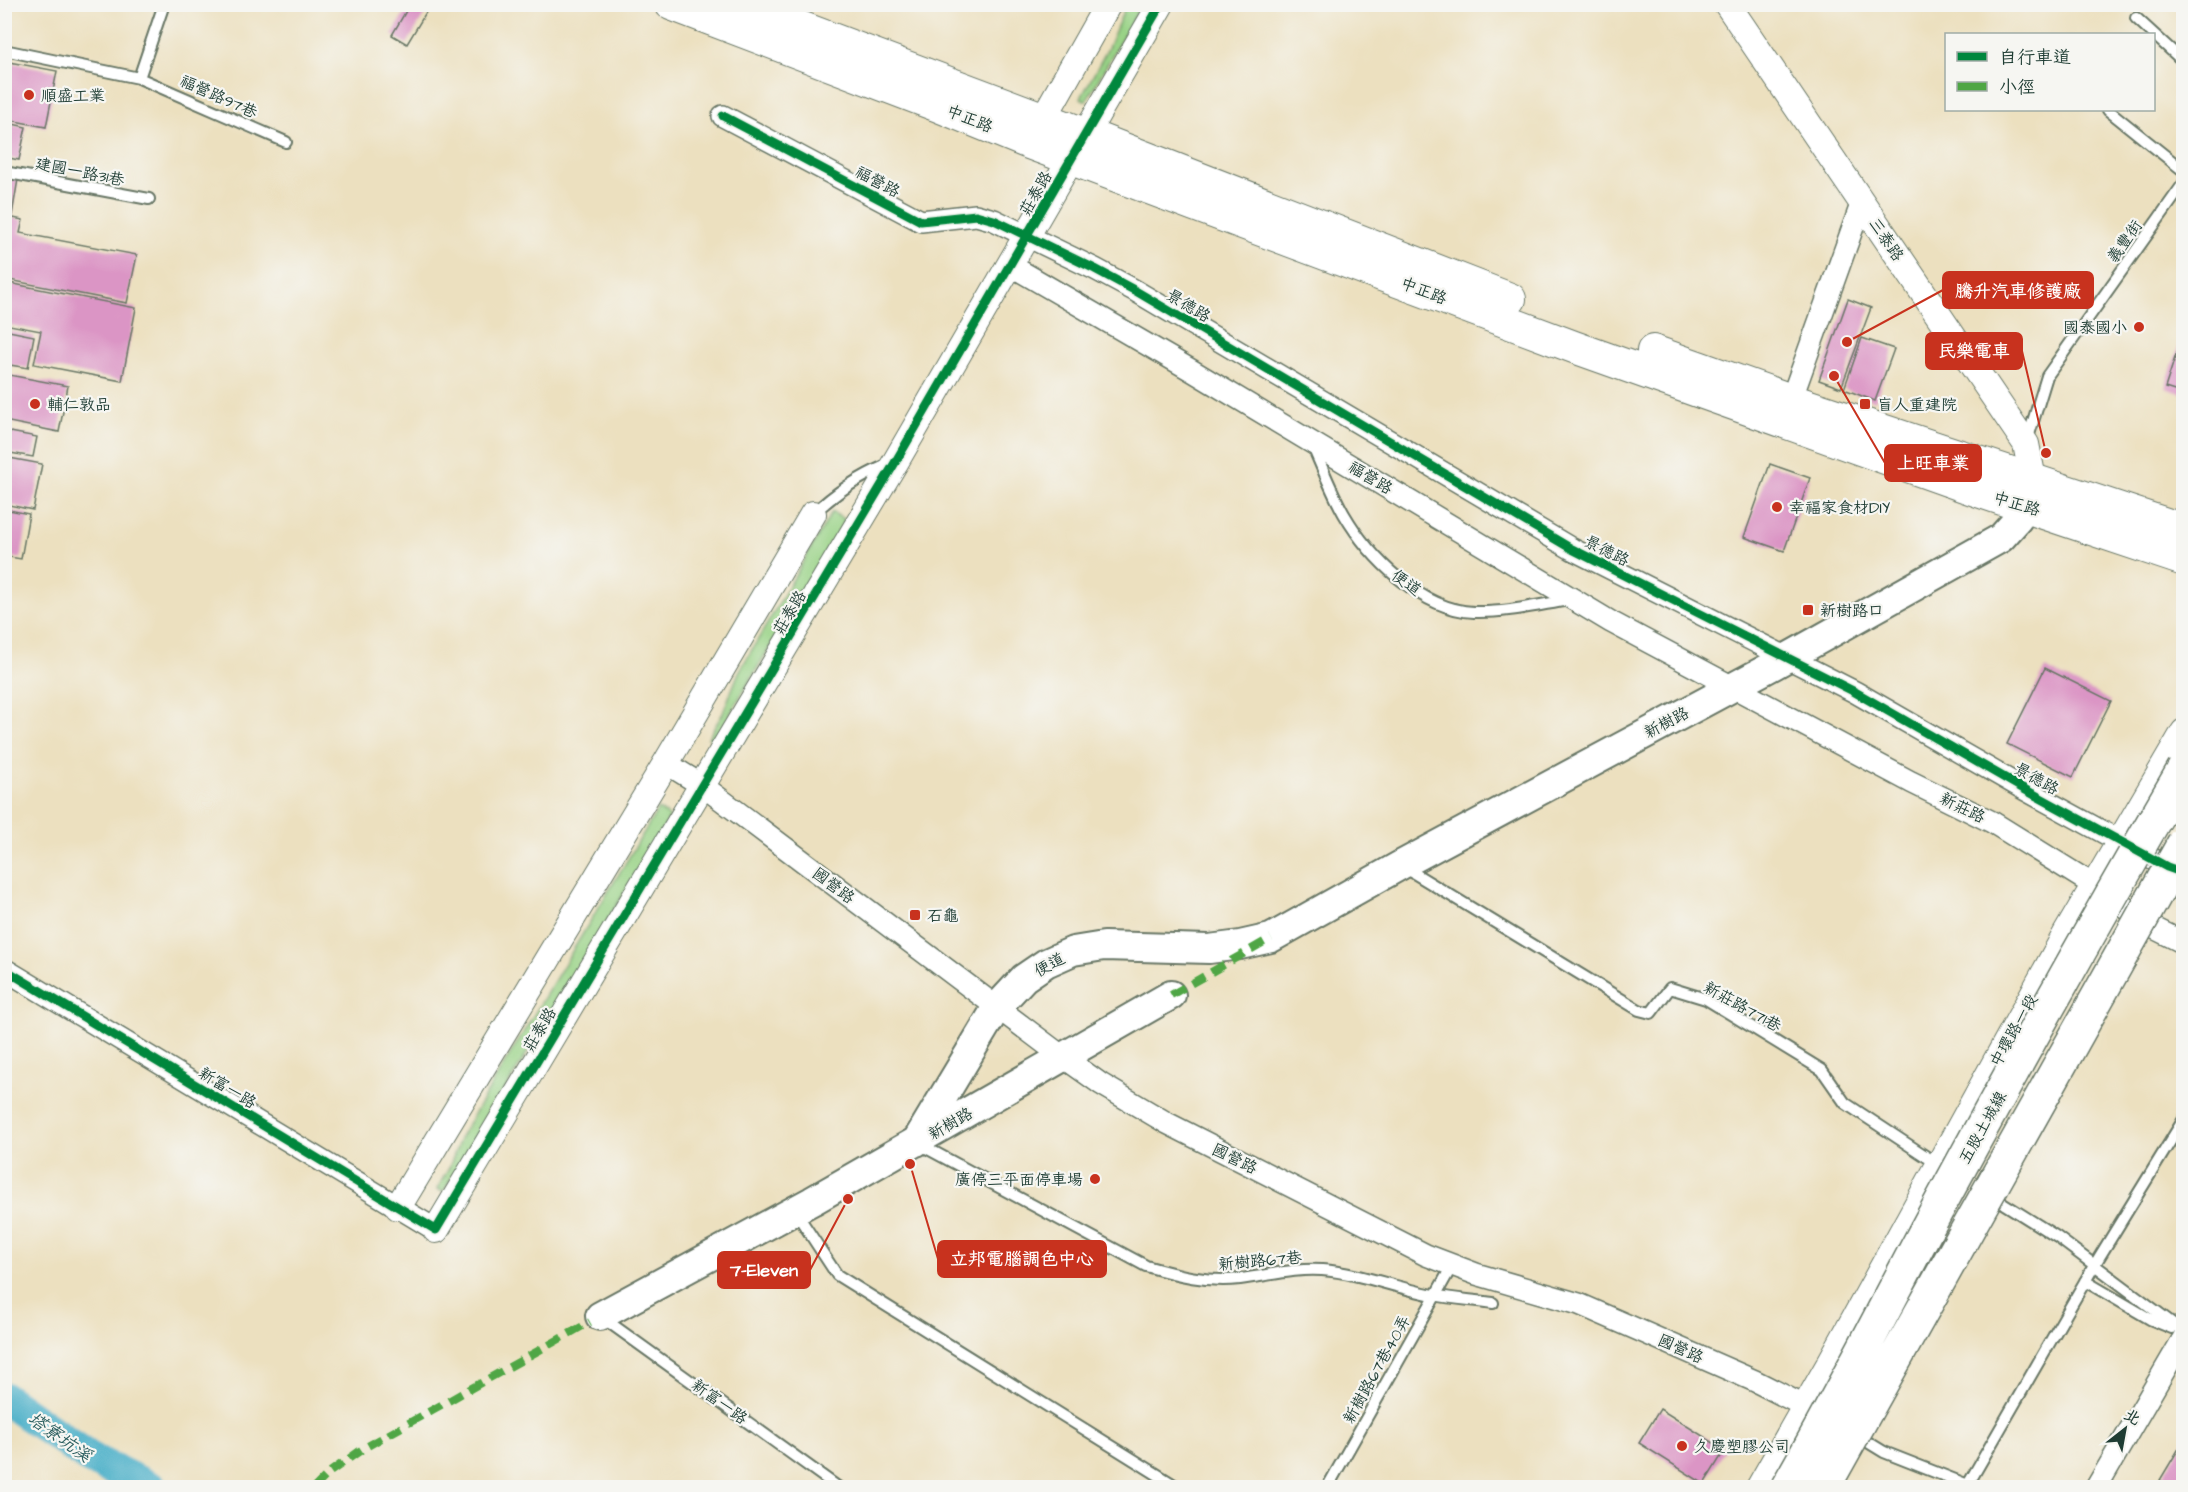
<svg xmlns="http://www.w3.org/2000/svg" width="2188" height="1492" viewBox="0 0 2188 1492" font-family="'Architects Daughter','LXGW WenKai TC',sans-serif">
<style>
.green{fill:#9ad387;stroke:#5c885e;stroke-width:1.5}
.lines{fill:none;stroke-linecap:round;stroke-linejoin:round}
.river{stroke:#49afc8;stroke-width:33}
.building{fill:#db95c5}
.service-casing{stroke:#677665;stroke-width:14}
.minor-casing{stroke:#677665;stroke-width:24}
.tertiary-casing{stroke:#677665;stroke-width:28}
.secondary-casing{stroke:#677665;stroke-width:32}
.primary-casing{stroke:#677665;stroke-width:34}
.service{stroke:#fff;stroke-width:10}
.minor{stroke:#fff;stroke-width:21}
.tertiary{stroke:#fff;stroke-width:26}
.secondary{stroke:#fff;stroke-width:28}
.primary{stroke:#fff;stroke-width:32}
.trunk-bridge-casing{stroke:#677665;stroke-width:36;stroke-linecap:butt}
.trunk-bridge{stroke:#fff;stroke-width:33}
.quiet{stroke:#4fa644;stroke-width:8;stroke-dasharray:15 8;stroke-linecap:butt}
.cycleway-casing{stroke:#f6f6f2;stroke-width:13}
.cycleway{stroke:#00873e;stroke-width:9}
.poi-dot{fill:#c8321e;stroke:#f6f6f2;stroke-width:2}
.labels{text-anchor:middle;stroke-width:4.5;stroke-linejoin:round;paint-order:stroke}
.poi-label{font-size:16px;fill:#1f3d34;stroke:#f6f6f2;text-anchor:start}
.street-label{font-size:16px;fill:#1f3d34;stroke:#f6f6f2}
.water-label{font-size:18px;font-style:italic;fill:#2c5f60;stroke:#f6f6f2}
.leader{fill:none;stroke:#c8321e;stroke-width:2}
.callout-dot{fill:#c8321e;stroke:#f6f6f2;stroke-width:2}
.callout{fill:#c8321e;stroke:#c8321e;stroke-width:2}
.callout-label{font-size:18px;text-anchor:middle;font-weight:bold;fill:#fff}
</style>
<rect width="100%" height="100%" fill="#f6f6f2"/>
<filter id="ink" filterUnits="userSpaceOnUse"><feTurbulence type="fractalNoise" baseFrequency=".0167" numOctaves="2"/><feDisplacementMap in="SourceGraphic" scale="12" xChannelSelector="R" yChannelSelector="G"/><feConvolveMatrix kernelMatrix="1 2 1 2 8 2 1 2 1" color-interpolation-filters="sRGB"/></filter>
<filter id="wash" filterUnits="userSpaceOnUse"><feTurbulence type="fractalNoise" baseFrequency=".008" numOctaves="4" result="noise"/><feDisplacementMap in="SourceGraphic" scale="24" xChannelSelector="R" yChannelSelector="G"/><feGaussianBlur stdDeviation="1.35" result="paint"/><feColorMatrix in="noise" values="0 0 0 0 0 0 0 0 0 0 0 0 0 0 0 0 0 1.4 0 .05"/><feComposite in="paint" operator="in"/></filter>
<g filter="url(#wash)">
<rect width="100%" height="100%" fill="#ece0bf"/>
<path class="green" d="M1126,5H1141L1086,101L1081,98L1108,48Z
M832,512L845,520L714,741L708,738L722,715L739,672Z
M658,809L670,817L443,1192L437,1189L449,1168L462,1134Z"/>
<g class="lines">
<path class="river" d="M4,1398L91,1459L151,1488"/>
</g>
<g id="blocks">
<path class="building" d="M410,4H431L407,44L392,35Z
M4,61L57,71L46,127L4,119Z
M4,122L26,127L19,160L4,157Z
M4,176L18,179L12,215L4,213Z
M4,216L23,220L20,233L137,255L127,303L4,279Z
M4,282L136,308L122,381L34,364L41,331L4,324Z
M1848,299L1871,308L1841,388L1819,380Z
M4,330L34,336L28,368L4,364Z
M2183,333H2184V394L2165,388Z
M1862,338L1894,349L1875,401L1844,389Z
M4,374L68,386L59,432L4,421Z
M5,431L37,437L33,457L5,452Z
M4,457L42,464L33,510L4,504Z
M1770,464L1810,478L1784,551L1744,537Z
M4,509L29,514L21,559L4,556Z
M2045,668L2111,701L2073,777L2007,744Z
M1660,1409L1725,1450L1704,1484L1639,1443Z
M2184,1440V1488H2172L2160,1480Z"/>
</g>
</g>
<g filter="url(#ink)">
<use href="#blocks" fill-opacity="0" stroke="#677665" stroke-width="1.5"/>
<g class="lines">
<g class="service-casing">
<path id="service" d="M2136,18L2184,62
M4,50L139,78L286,142
M139,78L164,4
M2108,110L2184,171
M4,172L149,199
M2027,441L2047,376L2184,183
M1313,447C1323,469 1332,493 1344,514C1369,557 1421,610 1474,612C1506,613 1538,605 1569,600
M813,514C835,493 859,477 887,465
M1404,867L1639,1010L1651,1013L1670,988L1706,999L1822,1070L1845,1103L1939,1165
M919,1144L1146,1266C1177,1275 1208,1283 1240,1279C1267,1276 1294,1268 1322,1270C1360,1273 1396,1288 1434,1295C1453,1299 1473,1300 1493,1303
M1998,1200L2057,1237L2184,1332
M795,1211L837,1275L1179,1488
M2085,1281L2150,1319L2172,1328
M603,1318L839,1488
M1866,1441L1884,1452L1973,1487
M1327,1488L1452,1266
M1966,1488L2095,1264L2184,1119"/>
</g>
<g class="minor-casing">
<path id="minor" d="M723,116L921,221L976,215L994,220L1095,269L1134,290L1572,549L1855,692L2024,789L2167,867L2180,872
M1010,265L1191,370L1611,622L1911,782L1992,822L2095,886L2154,928L2184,943
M1791,400L1862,202
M666,763L703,786L1063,1057L1101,1084L1167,1123L1426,1255L1476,1274L1579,1304L1755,1381L1818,1413
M4,969L436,1230
M2096,1488L2184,1337"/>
</g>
<g class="tertiary-casing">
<path id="tertiary" d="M1727,4L2026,444L2033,479
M1034,135L1108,4
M398,1207L666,763L813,514
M436,1230L896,461L1161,4
M1759,1488L1830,1363L2067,932L2184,732"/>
</g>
<g class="secondary-casing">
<path id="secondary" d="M916,1142L997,1007L1024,978L1046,963L1073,951L1104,946L1209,949L1240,945L1271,938L1401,865L1774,665L2001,538L2018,519L2032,484
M600,1316L812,1201L1171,995"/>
</g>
<g class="primary-casing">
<path id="primary" d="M671,4L936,105L1029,143L1574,347L1981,492L2184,560
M739,4L1103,141L1510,299
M1653,351L1791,400L2184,530"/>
</g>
<use href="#service" class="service"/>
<use href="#minor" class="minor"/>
<use href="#tertiary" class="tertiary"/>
<use href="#secondary" class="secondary"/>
<use href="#primary" class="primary"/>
<g class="trunk-bridge-casing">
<path id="trunk-bridge" d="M1787,1488C1841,1395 1889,1299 1940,1204C2019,1058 2100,913 2184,769
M1823,1488L2184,843"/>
</g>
<use href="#trunk-bridge" class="trunk-bridge"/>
<path class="quiet" d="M1171,995L1271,938
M314,1488L330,1472L364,1448L590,1322"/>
<g class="cycleway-casing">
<path id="cycleway" d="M723,116L921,221L976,215L994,220L1095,269L1134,290L1572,549L1855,692L2024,789L2167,867L2184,873
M4,969L436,1230L896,461L1161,4"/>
</g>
<use href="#cycleway" class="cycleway"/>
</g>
</g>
<g class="poi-dot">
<circle cx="29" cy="95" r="6"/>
<circle cx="2139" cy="327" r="6"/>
<circle cx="35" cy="404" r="6"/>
<rect x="1859" y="398" width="12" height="12" rx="3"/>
<circle cx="1777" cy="507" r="6"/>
<rect x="1802" y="604" width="12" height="12" rx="3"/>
<rect x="909" y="909" width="12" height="12" rx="3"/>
<circle cx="1095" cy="1179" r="6"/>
<circle cx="1682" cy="1446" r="6"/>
</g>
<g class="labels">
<g class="poi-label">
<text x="41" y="101">順盛工業</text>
<text x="2127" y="333" text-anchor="end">國泰國小</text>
<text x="47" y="410">輔仁敦品</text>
<text x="1877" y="410">盲人重建院</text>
<text x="1789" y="513">幸福家食材DIY</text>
<text x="1820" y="616">新樹路口</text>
<text x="927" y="921">石龜</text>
<text x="1083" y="1185" text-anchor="end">廣停三平面停車場</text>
<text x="1694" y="1452">久慶塑膠公司</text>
</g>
<g class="street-label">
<text transform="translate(219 96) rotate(24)" y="6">福營路97巷</text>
<text transform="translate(970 118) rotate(22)" y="6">中正路</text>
<text transform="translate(80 171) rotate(11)" y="6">建國一路31巷</text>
<text transform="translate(878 181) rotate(28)" y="6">福營路</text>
<text transform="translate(1035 193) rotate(-60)" y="6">莊泰路</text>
<text transform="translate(1887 239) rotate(56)" y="6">三泰路</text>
<text transform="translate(2124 241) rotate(-55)" y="6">義豐街</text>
<text transform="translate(1424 290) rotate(21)" y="6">中正路</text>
<text transform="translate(1189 305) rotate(31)" y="6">景德路</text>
<text transform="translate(1371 477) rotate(31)" y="6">福營路</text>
<text transform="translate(2017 503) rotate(17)" y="6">中正路</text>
<text transform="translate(1607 550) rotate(27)" y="6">景德路</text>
<text transform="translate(1407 582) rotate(36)" y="6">便道</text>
<text transform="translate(789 612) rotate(-59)" y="6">莊泰路</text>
<text transform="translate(1666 722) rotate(-28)" y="6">新樹路</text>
<text transform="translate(2037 778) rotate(29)" y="6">景德路</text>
<text transform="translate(1963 807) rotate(26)" y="6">新莊路</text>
<text transform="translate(834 885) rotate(37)" y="6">國營路</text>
<text transform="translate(1049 964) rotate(-29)" y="6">便道</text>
<text transform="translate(1743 1006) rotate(29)" y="6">新莊路771巷</text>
<text transform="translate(539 1029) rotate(-59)" y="6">莊泰路</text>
<text transform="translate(2013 1030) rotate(-61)" y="6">中環路一段</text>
<text transform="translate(228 1087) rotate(31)" y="6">新富一路</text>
<text transform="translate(950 1123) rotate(-30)" y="6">新樹路</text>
<text transform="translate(1982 1127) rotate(-61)" y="6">五股土城線</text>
<text transform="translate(1235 1158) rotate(26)" y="6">國營路</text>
<text transform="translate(1260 1260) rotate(-5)" y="6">新樹路67巷</text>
<text transform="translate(1681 1348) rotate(24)" y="6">國營路</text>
<text transform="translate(1376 1369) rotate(-61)" y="6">新樹路67巷40弄</text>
<text transform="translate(720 1401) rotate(36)" y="6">新富一路</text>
</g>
<g class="water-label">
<text transform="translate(60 1437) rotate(35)" y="6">塔寮坑溪</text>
</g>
</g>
<path class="leader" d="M1847 342L1943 290M2046 453L2022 351M1834 376L1885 463M910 1164L938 1259M848 1199L810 1270"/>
<g class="callout-dot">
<circle cx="1847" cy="342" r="6"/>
<circle cx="2046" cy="453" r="6"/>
<circle cx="1834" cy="376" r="6"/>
<circle cx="910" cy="1164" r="6"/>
<circle cx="848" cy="1199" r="6"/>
</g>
<g class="callout">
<rect x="1943" y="272" width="150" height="36" rx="6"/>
<rect x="1926" y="333" width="96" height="36" rx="6"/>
<rect x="1885" y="445" width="96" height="36" rx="6"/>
<rect x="938" y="1241" width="168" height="36" rx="6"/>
<rect x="718" y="1252" width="92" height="36" rx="6"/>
</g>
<g class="callout-label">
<text x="2018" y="297">騰升汽車修護廠</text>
<text x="1974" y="357">民樂電車</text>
<text x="1933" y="469">上旺車業</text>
<text x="1022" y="1265">立邦電腦調色中心</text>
<text x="764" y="1276">7-Eleven</text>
</g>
<rect width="2188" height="1492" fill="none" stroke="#f6f6f2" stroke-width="24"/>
<rect x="1945" y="33" width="210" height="78" fill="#f6f6f2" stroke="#a0aca6" stroke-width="1.5"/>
<rect x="1957" y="52" width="30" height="9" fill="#00873e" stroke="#a0aca6" stroke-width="1.5"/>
<text x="1999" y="63" font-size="18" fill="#1f3d34">自行車道</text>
<rect x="1957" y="82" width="30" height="9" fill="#4fa644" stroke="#a0aca6" stroke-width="1.5"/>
<text x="1999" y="93" font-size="18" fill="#1f3d34">小徑</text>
<g transform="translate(2125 1429) rotate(31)" stroke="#f6f6f2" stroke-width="4.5" paint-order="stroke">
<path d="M0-4.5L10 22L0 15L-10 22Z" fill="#1f3d34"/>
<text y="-9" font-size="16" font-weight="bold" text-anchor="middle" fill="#1f3d34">北</text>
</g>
</svg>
